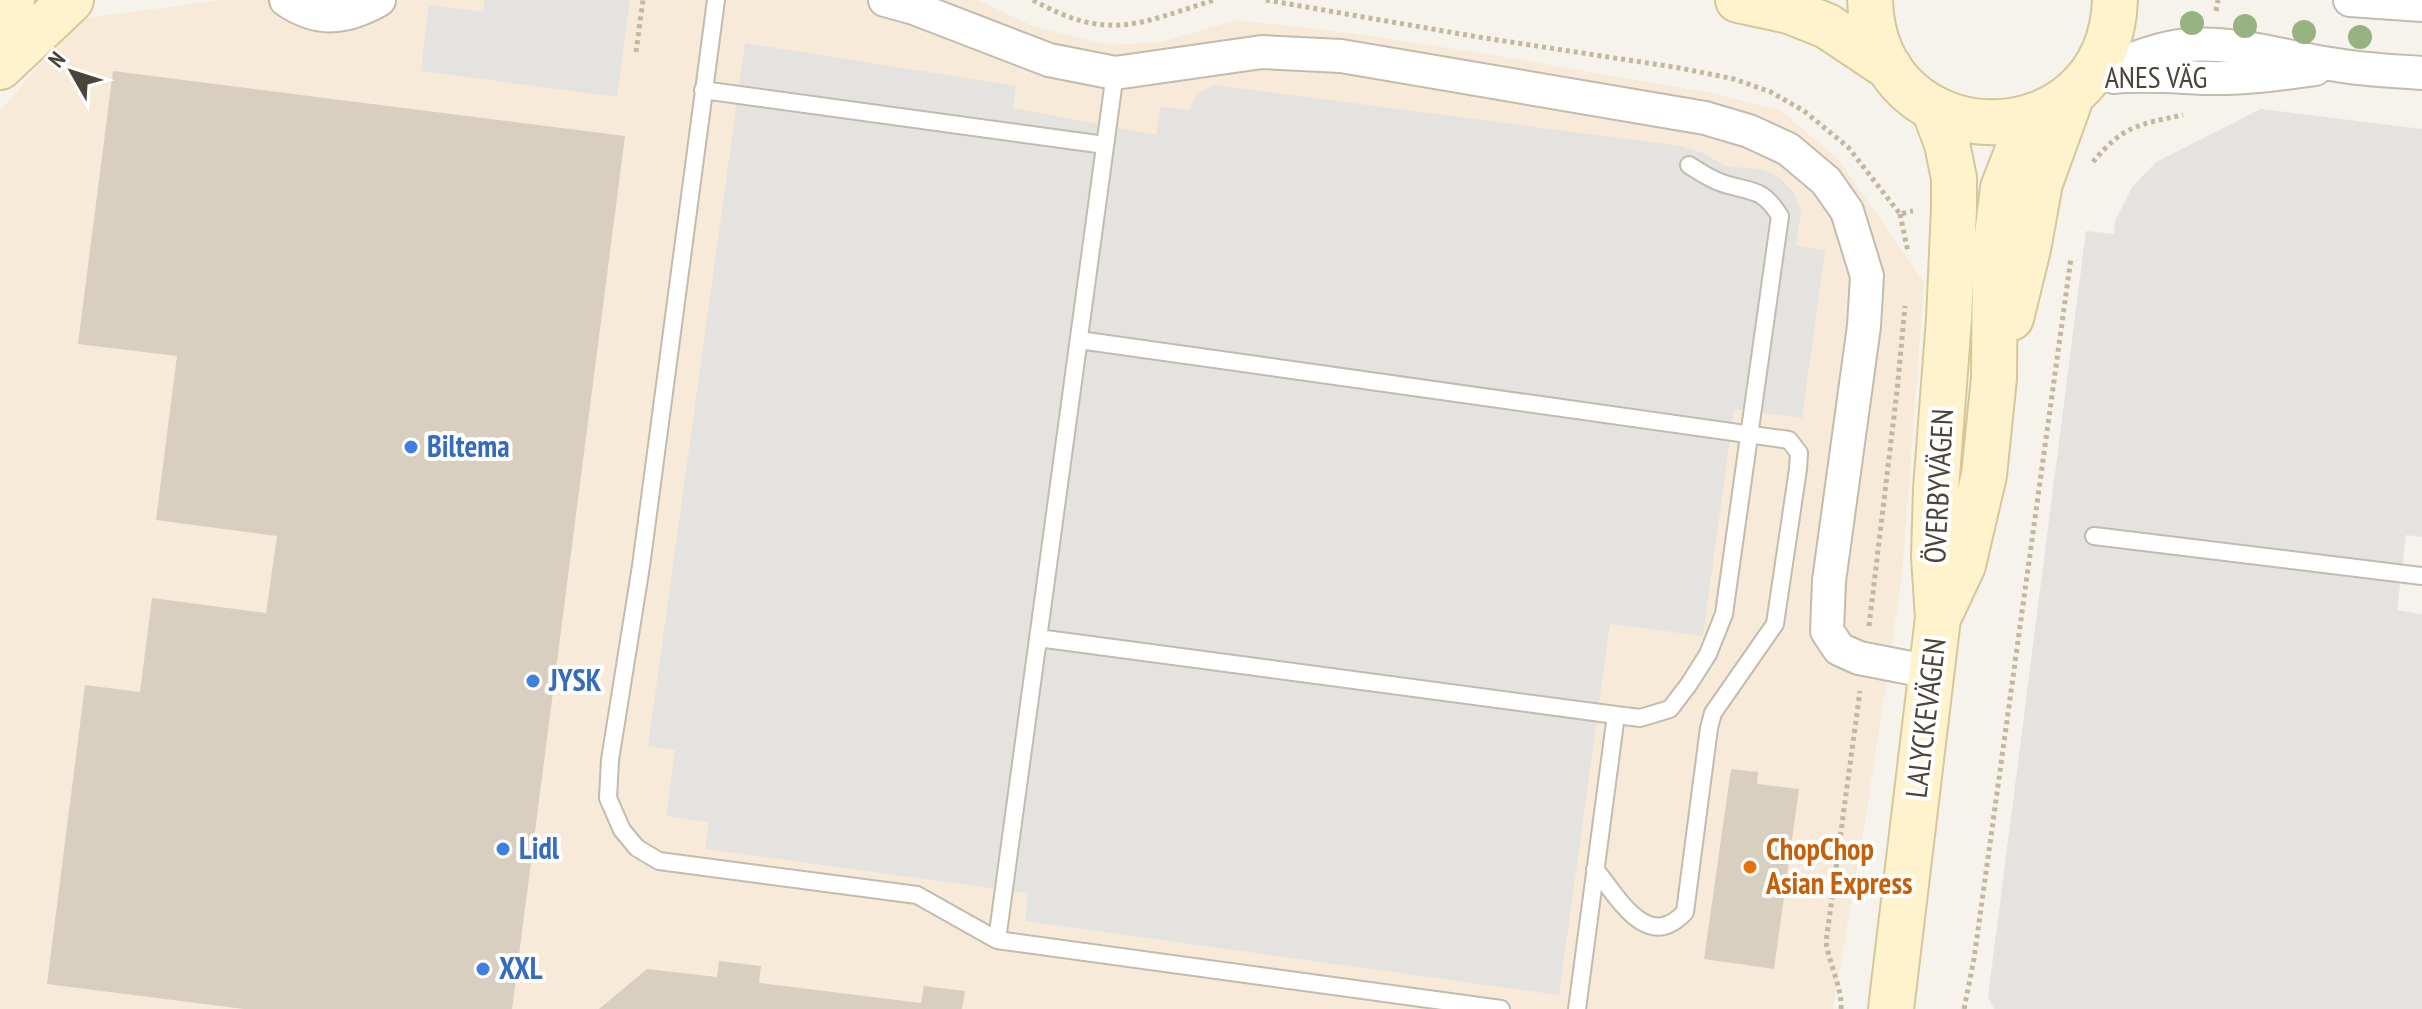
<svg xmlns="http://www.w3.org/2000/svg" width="2422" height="1009" viewBox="0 0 2422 1009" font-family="'PT Sans Narrow',sans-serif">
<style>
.commercial{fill:#f7ead8}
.parking{fill:#e5e3e0}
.building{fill:#d8cfc1}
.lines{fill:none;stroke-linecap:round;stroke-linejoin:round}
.service-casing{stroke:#c2bbae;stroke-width:20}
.minor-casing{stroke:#c2bbae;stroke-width:36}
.secondary-casing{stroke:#d6c79b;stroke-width:48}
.path{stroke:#c4b79f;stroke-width:5;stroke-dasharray:4 4;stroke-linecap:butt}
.service{stroke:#fff;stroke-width:16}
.minor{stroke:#fff;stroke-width:32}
.secondary{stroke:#fff3cd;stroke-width:44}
.tree{fill:#97b381}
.shop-dot{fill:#3f7fe0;stroke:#fff;stroke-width:3}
.food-dot{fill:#e8710a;stroke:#fff;stroke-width:3}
.labels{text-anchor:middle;stroke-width:8;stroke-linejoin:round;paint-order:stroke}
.street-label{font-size:30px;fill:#4b4439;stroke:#fff}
.shop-label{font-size:30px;font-weight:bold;fill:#366cbe;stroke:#fff;text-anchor:start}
.food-label{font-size:30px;font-weight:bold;fill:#c56008;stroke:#fff;text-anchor:start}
</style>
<rect width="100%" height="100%" fill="#f6f3ec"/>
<path class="commercial" d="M221,0H978L1035,27L1109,45L1161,42L1237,20L1374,36L1503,57L1713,93L1781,111L1838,159L1924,282L1902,576L1866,816L1833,1009H0V111L79,19Z"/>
<path class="parking" d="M485,0H630L617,97L421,71L429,5L483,12Z
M745,43L1016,86L1013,108L1156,135L1161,107L1190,110L1197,94L1214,85L1680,146L1703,153L1725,166L1765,170L1781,179L1794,193L1801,212L1796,245L1825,251L1802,418L1734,409L1703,636L1610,624L1559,995L1025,921L1028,893L705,849L709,822L666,816L675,750L648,746Z
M2261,109L2422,129V537L2406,535L2397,610L2422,614V1009H1994L1988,997L2086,231L2114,234L2115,221L2132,187L2156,162Z"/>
<path class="building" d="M113,71L625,136L512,1009H244L47,984L85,685L140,692L152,598L266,613L277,536L156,520L177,356L78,344Z
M1731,769L1758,772L1757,784L1799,789L1774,969L1704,959Z
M719,961L761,966L759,983L921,1003L924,986L965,991L962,1009H599L647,969L717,977Z"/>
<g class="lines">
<g class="service-casing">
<path id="service" d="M716,0L641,566L610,760L608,798L622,830L637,848L659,861L917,895L997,940L1501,1009
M703,90L1105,145
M1079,340L1789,440L1799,453L1798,469L1775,624L1713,713L1709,728L1685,912C1647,953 1618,897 1595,869
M2094,536L2422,576
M1038,638L1616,715
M997,940L1115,73
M1577,1009L1616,715L1640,718L1670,709L1689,684L1708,654L1724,614L1780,216C1761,186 1751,193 1722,183C1710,179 1700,172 1689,165"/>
</g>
<g class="minor-casing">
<path id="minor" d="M286,0C318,22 345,19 379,0
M885,0L914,8L1049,60L1115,73L1262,52L1341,56L1705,118L1749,131L1788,149L1826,181L1847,211L1867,276L1864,326L1829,581L1827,631L1839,649L1859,658L1931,672
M2350,0L2422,5
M2114,77C2146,74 2176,77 2208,78C2244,79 2279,74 2315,69
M2087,79C2116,66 2147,51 2179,46C2232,39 2285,58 2337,65C2365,70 2394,71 2422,73"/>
</g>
<g class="secondary-casing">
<path id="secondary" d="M1738,0L1789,11L1827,26L1890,68
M1870,0C1874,162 2109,164 2115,0
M0,22L12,0
M0,67L71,0
M2011,318L2028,249L2040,183L2069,103
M1941,612L1963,565L1984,475L1994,378L1995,251L2003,188L2017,152L2037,115
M1891,1009L1938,618L1934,557L1936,489L1949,319L1954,209V178L1947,144L1934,109"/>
</g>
<path class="path" d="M1033,0C1108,42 1138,24 1214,0
M1266,0L1478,37L1680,68L1734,79L1771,92L1804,111L1848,147L1900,214L1913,211
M2216,11L2218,0
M636,52L643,0
M2093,162C2122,126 2140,124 2183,115
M1900,214L1908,252
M1869,626L1897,391L1905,306
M1841,1009C1843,991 1829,963 1826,942L1860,691
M1964,1009L1974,959L2071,258"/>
<use href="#service" class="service"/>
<use href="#minor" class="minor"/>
<use href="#secondary" class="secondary"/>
</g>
<g class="tree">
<circle cx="2192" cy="23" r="12"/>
<circle cx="2245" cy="26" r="12"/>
<circle cx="2304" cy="32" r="12"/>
<circle cx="2360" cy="37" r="12"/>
</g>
<g class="shop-dot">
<circle cx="411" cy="447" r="8"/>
<circle cx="533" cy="681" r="8"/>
<circle cx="503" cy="849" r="8"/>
<circle cx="483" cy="969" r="8"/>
</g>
<circle class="food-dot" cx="1750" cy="867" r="8"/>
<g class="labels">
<g class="street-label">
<text x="2156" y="88">ANES VÄG</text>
<text transform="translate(1939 486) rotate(-87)" y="10">ÖVERBYVÄGEN</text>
<text transform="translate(1926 718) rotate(-83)" y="10">LALYCKEVÄGEN</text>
</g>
<g class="shop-label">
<text x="427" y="457">Biltema</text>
<text x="549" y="691">JYSK</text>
<text x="519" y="859">Lidl</text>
<text x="499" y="979">XXL</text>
</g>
<g class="food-label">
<text x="1766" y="860">ChopChop<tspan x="1766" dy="34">Asian Express</tspan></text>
</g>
</g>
<g transform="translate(72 72) rotate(309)" stroke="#ffffff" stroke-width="6" paint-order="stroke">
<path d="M0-6L14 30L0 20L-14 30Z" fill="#4b4439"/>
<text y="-12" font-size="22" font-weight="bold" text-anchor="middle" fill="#4b4439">N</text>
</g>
</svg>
